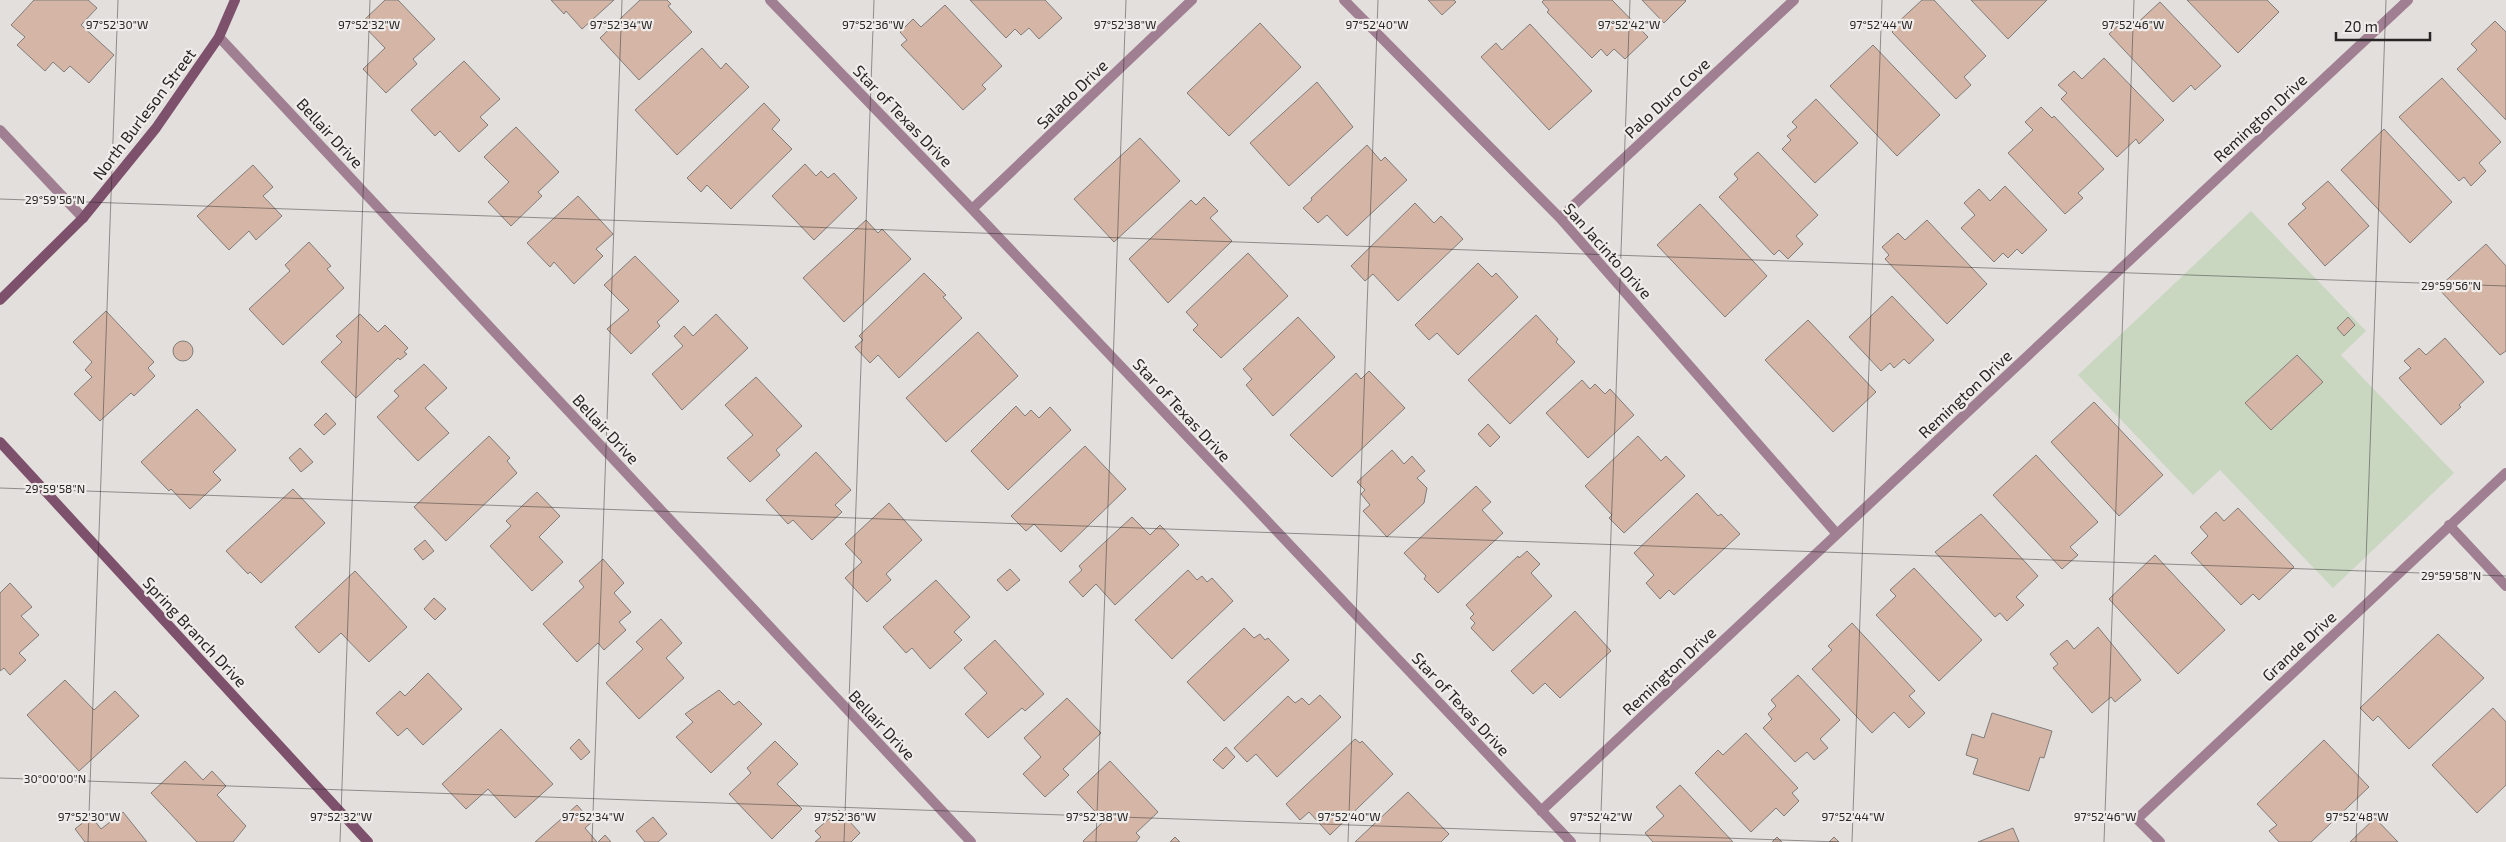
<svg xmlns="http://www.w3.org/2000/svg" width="2506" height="842" viewBox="0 0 2506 842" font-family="'Exo 2',sans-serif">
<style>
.green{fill:#c9d7c1}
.building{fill:#d5b6a6;stroke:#807c7a}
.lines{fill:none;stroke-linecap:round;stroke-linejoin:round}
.street{stroke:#9f7f91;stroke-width:10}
.secondary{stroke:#7d516c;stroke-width:10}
.ticks{fill:none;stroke:#272525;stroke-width:1;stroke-opacity:0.45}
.labels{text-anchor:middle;stroke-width:4.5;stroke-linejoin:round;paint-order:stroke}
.street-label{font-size:16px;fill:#272525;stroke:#f0ecea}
.ticks-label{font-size:12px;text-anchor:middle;fill:#272525;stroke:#f0ecea;stroke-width:4.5;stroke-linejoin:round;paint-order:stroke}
</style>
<rect width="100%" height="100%" fill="#e3dfdd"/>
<path class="green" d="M2251,211L2366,331L2341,355L2454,473L2333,588L2220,470L2193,495L2078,375Z"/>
<path class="building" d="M34,0H88L97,8L81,25L114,55L89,83L70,66L64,72L53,62L45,71L17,45L25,37L11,25Z
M385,0H398L435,39L413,59L417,64L386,93L363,69L385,48L361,23Z
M551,0H614L582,29L566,11L564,14Z
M640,0H667L671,4L668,6L692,32L639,80L600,38Z
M970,0H1045L1062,18L1039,39L1029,28L1021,35L1015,29L1006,38Z
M1428,0H1454L1456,2L1442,15Z
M1544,0H1612L1648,37L1625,59L1614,49L1607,56L1601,49L1592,58L1547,12L1549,10L1542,2Z
M1642,0H1685L1686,1L1664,23Z
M1922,0H1934L1986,56L1964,77L1971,85L1956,99L1892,32L1897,27L1895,25Z
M1971,0H2047L2008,39Z
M2187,0H2267L2279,12L2238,53Z
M2160,2L2221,66L2195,90L2191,85L2173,102L2109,34L2125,19L2133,27Z
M945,5L1002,66L982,85L986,89L963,110L901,45L907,40L900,32L913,19L921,27Z
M2495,21L2506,32V120L2457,69L2477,50L2471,44Z
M1260,23L1301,67L1229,136L1187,93Z
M1530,24L1592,91L1549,130L1481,57L1496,43L1502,50Z
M1873,45L1940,115L1897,156L1830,86Z
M702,48L721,69L726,63L749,87L677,155L635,110Z
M2104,58L2164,120L2139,144L2136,139L2117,157L2061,99L2067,93L2058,85L2074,71L2082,79Z
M464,61L500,99L480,117L488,125L459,152L440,131L435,136L411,110Z
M2442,78L2501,142L2479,163L2486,171L2471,186L2464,177L2459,181L2399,117Z
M1317,82L1353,127L1289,186L1250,143Z
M1816,99L1858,143L1815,183L1782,149L1791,140L1787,136L1797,127L1792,122Z
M764,103L780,120L772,129L792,149L731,209L707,185L701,192L687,178Z
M2041,107L2052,118L2054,116L2104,169L2078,193L2083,198L2065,214L2008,153L2033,130L2025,122Z
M516,127L559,172L538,192L542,196L511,226L488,202L509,182L484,157Z
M2384,129L2452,202L2410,243L2341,170Z
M1140,138L1180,181L1114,242L1074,199Z
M1367,145L1381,161L1385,157L1407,180L1347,236L1327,215L1318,223L1303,208L1312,200L1311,198Z
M1758,152L1818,215L1796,236L1803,244L1788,259L1779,250L1774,255L1719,197L1738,179L1734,174Z
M805,164L816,176L821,171L828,178L834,173L857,198L814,240L772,196Z
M253,165L273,187L263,196L282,216L256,240L249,231L229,250L197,216Z
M2328,181L2369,226L2325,266L2288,224L2306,208L2302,204Z
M2005,186L2047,230L2022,254L2017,249L2008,258L2003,253L1994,262L1961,228L1975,215L1964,203L1979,189L1990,201Z
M578,196L613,234L596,249L603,256L574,284L554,262L550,267L527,243Z
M1204,197L1218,211L1210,218L1232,241L1168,303L1129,259L1191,200L1196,205Z
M1415,203L1434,223L1441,216L1463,239L1398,301L1373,274L1365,281L1351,266Z
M1700,204L1767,276L1725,317L1657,245Z
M866,220L878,233L882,229L911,259L844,322L803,278Z
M1927,220L1987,284L1947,324L1885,259L1889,255L1882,247L1898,233L1905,240Z
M309,242L331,266L327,269L344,288L283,345L249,309L290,271L285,265Z
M2486,244L2506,266V351L2500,355L2438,288Z
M1248,253L1288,296L1221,358L1193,330L1198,325L1186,312Z
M635,256L679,301L657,322L660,326L631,354L607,329L629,310L604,285Z
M1478,263L1492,277L1496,273L1518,297L1458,355L1437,333L1429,340L1415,325Z
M924,273L946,295L943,297L962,318L899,378L878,355L870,363L855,347L863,340L859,336Z
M1892,296L1934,340L1909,364L1904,359L1894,368L1890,363L1881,371L1849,337Z
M106,311L154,362L148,368L155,376L134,396L131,393L100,421L74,394L92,377L85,370L92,362L73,342Z
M360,314L378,332L385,325L408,348L404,352L407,354L400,360L398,358L356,398L321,362L342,342L336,336Z
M716,314L748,348L682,410L652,374L683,346L674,336L684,326L693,336Z
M1536,315L1558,339L1556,342L1575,362L1510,424L1468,380Z
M1298,317L1335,357L1273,416L1246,385L1252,379L1243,369Z
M2348,317L2355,325L2344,336L2337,328Z
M1808,320L1876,392L1833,432L1765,360Z
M978,332L1018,376L946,442L906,398Z
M2445,338L2484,382L2459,405L2461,407L2441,425L2399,378L2411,368L2404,361L2419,348L2426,355Z
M173 351a10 10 0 1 1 20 0a10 10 0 1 1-20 0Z
M2297,355L2323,382L2271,430L2245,403Z
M424,364L447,388L425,408L449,433L418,461L377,417L399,396L394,391Z
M1369,371L1405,408L1332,477L1290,435L1356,373L1361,379Z
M756,377L802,426L776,450L780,455L750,482L727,458L753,435L725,405Z
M1582,380L1590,389L1595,384L1605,394L1610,389L1634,415L1588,458L1546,413Z
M2094,402L2163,475L2119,516L2051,442Z
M1016,406L1025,416L1031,410L1039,418L1050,407L1071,430L1008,490L971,451Z
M197,409L236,450L213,472L221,480L190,509L171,489L169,491L141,462Z
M326,413L336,424L324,435L314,425Z
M1488,424L1500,437L1490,447L1478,434Z
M489,436L510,458L507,461L517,473L446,541L414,507Z
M1638,436L1661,461L1666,456L1685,476L1624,533L1609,518L1612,515L1585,486Z
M1085,446L1126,489L1061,552L1034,524L1026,531L1011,516Z
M300,448L313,462L301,472L289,458Z
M1392,450L1404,464L1412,456L1425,471L1417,478L1427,488L1424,503L1387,537L1363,511L1370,505L1361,494L1365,490L1357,482Z
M816,452L851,490L835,505L842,512L812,540L793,520L788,524L766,500Z
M2036,455L2098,522L2070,547L2078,555L2062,569L1993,495Z
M1476,486L1491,502L1482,510L1503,533L1438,593L1424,579L1426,576L1404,553Z
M293,489L325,523L261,583L250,572L248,574L226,551Z
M537,492L560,516L539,537L563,562L532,591L490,546L511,526L506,521Z
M1697,493L1718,516L1721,514L1740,534L1674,595L1669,590L1660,599L1646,583L1654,575L1634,553Z
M889,503L922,540L886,574L891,580L867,602L845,578L862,562L845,544Z
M2238,508L2294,567L2259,600L2253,594L2241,605L2191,553L2208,536L2200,527L2216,512L2224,521Z
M1981,514L2038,576L2016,597L2024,605L2007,621L2000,613L1995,617L1935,552Z
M1132,517L1150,535L1160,525L1179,545L1115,605L1096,584L1083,597L1069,582L1082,570L1079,566Z
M425,540L434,551L423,560L414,549Z
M1527,551L1540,564L1531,573L1552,596L1493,651L1471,628L1475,623L1470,618L1474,614L1466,605L1518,556L1519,558Z
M2155,555L2225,630L2178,674L2109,599Z
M603,559L624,583L614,593L631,612L619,622L626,630L604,650L598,643L577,662L543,624L584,587L579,581Z
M1914,568L1982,640L1939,681L1876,615L1896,596L1890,590Z
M1010,569L1020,580L1007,591L997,580Z
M1188,570L1197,580L1202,576L1207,582L1212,578L1233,601L1172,659L1135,620Z
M355,571L407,627L369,662L341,633L319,653L295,627Z
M936,580L970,617L954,632L962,640L930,669L912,648L906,653L883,627Z
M10,583L32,607L21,616L39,635L19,653L26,660L10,675L4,668L0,671V593Z
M434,598L446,609L435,620L424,609Z
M1575,611L1611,651L1560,698L1545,683L1533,694L1511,671Z
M661,619L682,643L666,658L684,678L639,719L606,683L643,649L636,642Z
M1852,623L1915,691L1909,696L1925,713L1909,728L1894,712L1872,733L1812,669L1832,650L1828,646Z
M2098,627L2141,680L2115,702L2111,697L2092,713L2053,668L2058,664L2050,654L2067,640L2074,649Z
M1244,628L1254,638L1260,634L1265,640L1268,638L1289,660L1224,721L1187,682Z
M2438,634L2484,678L2409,749L2378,716L2373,721L2360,708Z
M995,640L1044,694L1025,711L1022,708L988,738L965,714L987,693L964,668Z
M428,673L462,709L423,745L407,728L398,736L376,713L400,691L405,696Z
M1798,675L1840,720L1820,739L1828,748L1814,760L1807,752L1795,762L1763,728L1772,719L1768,714L1776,706L1771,700Z
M65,680L94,710L115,691L139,716L79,771L27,715Z
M719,690L734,705L739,701L762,724L711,773L676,737L693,722L685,714Z
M1320,695L1341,717L1277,777L1256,754L1247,762L1234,748L1288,696L1295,703L1302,698L1309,705Z
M1067,698L1101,733L1063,769L1069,775L1045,797L1023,774L1041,757L1024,738Z
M2493,708L2506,722V785L2477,813L2432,765Z
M1992,713L2052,731L2044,758L2040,757L2029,791L1973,774L1978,759L1966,755L1972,734L1984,738Z
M501,729L553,784L515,818L488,789L466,809L442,784Z
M1746,733L1798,788L1792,793L1799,801L1784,816L1776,808L1751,832L1695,773L1718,750L1723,755Z
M579,739L590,752L581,760L570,748Z
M1355,739L1360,743L1362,741L1393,774L1330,835L1309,812L1300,820L1286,804Z
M2324,740L2369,787L2311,842H2279L2269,831L2277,825L2257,804Z
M775,741L798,764L777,784L802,809L772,839L729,794L751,773L747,768Z
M1226,747L1235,757L1223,769L1213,760Z
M185,761L203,780L212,771L226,786L217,795L246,826L233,842H197L151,793Z
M1110,761L1158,812L1136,833L1140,837L1136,842H1084L1083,841L1104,821L1077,792Z
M1680,785L1733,842H1653L1645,833L1664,816L1656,807Z
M1408,792L1449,834L1441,842H1355Z
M577,805L592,822L585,828L597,842H535Z
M839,810L860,833L851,842H815L821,837L815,831Z
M123,812L147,842H85L75,829L91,816L101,829Z
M653,817L667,834L658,842H645L636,831Z
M2375,818L2398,842H2350Z
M2013,828L2019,842H1978Z
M605,835L611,842H598Z
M1175,837L1180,842H1170Z
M1777,837L1782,842H1772Z
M1834,837L1839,842H1829Z"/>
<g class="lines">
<path class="street" d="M770,0L972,209L1571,842
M1344,0L1560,218L1837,534
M219,37L971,842
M0,130L83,218
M972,209L1192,0
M1560,218L1794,0
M2449,525L2506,586
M1541,811L2408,0
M2160,842L2137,819L2506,473"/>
<path class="secondary" d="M0,300L83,218L156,128L219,37L235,0
M0,442L368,842"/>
</g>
<path class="ticks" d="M0,199L2506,286M0,488L2506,576M0,778L1839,842M88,842L118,0M340,842L370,0M592,842L622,0M844,842L874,0M1096,842L1126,0M1348,842L1378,0M1600,842L1630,0M1852,842L1882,0M2104,842L2134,0M2356,842L2386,0"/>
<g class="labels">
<g class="street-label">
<text transform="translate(1072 94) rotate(-44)" y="6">Salado Drive</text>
<text transform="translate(1667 98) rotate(-43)" y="6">Palo Duro Cove</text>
<text transform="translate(144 114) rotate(-53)" y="6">North Burleson Street</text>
<text transform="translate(903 116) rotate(46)" y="6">Star of Texas Drive</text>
<text transform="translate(2260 118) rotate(-43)" y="6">Remington Drive</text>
<text transform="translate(330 133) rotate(47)" y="6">Bellair Drive</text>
<text transform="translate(1608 251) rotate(48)" y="6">San Jacinto Drive</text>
<text transform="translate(1965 394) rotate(-43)" y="6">Remington Drive</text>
<text transform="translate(1182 410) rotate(47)" y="6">Star of Texas Drive</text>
<text transform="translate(606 429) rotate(47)" y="6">Bellair Drive</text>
<text transform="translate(195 632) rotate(47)" y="6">Spring Branch Drive</text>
<text transform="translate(2299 646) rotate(-43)" y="6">Grande Drive</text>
<text transform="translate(1669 671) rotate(-43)" y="6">Remington Drive</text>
<text transform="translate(1461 704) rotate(47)" y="6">Star of Texas Drive</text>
<text transform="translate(882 725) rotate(47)" y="6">Bellair Drive</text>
</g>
</g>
<g class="ticks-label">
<text x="117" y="29">97°52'30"W</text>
<text x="369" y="29">97°52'32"W</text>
<text x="621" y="29">97°52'34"W</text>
<text x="873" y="29">97°52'36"W</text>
<text x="1125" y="29">97°52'38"W</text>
<text x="1377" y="29">97°52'40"W</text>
<text x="1629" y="29">97°52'42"W</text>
<text x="1881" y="29">97°52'44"W</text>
<text x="2133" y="29">97°52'46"W</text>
<text x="55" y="204">29°59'56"N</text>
<text x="2451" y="290">29°59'56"N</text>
<text x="55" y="493">29°59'58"N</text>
<text x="2451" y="580">29°59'58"N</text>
<text x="55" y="783">30°00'00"N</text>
<text x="89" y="821">97°52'30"W</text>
<text x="341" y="821">97°52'32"W</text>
<text x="593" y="821">97°52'34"W</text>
<text x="845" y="821">97°52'36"W</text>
<text x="1097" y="821">97°52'38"W</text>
<text x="1349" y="821">97°52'40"W</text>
<text x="1601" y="821">97°52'42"W</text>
<text x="1853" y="821">97°52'44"W</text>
<text x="2105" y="821">97°52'46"W</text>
<text x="2357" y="821">97°52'48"W</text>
</g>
<path d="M2336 32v8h94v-8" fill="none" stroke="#272525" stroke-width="2.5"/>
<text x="2344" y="32" font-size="15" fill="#272525" stroke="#f0ecea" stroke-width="4" paint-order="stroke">20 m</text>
</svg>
